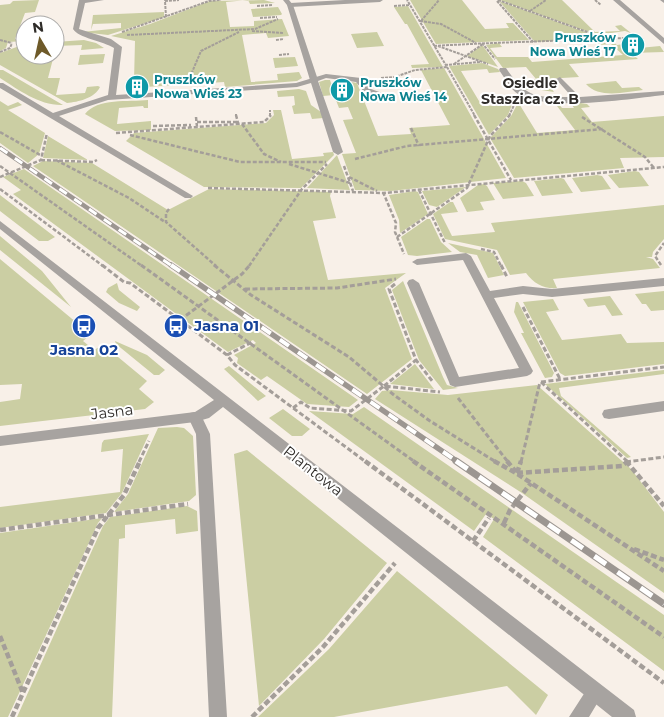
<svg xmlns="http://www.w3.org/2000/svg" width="664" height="717" viewBox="0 0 664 717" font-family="Montserrat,sans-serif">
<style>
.green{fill:#cbcea3}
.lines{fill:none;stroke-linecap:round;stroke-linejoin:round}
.path-far3{stroke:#a49e99;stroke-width:2;stroke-dasharray:3 1;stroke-linecap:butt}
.path-far2{stroke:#a49e99;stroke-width:2.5;stroke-dasharray:4 2;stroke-linecap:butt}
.path-far1{stroke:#a49e99;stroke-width:3;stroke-dasharray:5 2.5;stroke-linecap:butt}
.path{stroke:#a49e99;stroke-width:4.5;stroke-dasharray:6 3;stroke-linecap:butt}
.service{fill:#a7a3a0;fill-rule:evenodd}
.minor{fill:#a7a3a0;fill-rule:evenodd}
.rail-far2-casing{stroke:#9c9691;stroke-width:4.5}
.rail-far1-casing{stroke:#9c9691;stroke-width:5.5}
.rail-casing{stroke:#9c9691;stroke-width:7}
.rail-far2{stroke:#fff;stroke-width:3;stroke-dasharray:9;stroke-linecap:butt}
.rail-far1{stroke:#fff;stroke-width:4;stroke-dasharray:11;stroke-linecap:butt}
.rail{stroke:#fff;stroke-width:5;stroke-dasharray:14;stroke-linecap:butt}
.labels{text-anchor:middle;stroke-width:4;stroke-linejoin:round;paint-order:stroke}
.far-culture-label{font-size:12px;font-weight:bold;fill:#0d838f;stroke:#fff;text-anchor:start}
.far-neighbourhood-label{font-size:14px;font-weight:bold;fill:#2f2c29;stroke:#fff}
.transit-label{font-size:15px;font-weight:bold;fill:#164399;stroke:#fff;text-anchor:start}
.street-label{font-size:15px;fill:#2f2c29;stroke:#fff}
</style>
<rect width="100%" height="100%" fill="#f8f0e8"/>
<path class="green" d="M39,0L35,12L25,13L15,39H25V41L8,42L6,48L0,51V5L10,4L13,1Z
M248,0L226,2L230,27L254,26V21L282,19L289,36L268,38L266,33L242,35L251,82L278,80L277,74L299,72L302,78L297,81L225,87L224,82L145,87V82L134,81L135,41L111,36L150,24L210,1L264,0L275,3L250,4Z
M410,0H462L485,29L509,28L506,23H513L529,40L436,44Z
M500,0H562L595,32L620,31L615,26L621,25L631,33L625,31L597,35Z
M499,1L602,38L535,42Z
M408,6L443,67L412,68L411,65L429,64L407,24H405L394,7Z
M278,7L282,14L281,15L253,17L251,9Z
M164,12V17L108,35L82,32L121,28V23L93,24L91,30L93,15Z
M377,32L384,46L357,48L351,34Z
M609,39L617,45L624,44L629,49L660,46L664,52L631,53L638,59L569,64L579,77L545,79L554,92L535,89L523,90L519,85L530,84L528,80L536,79L526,67L503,68L486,45L499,43L502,47L490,48L497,57H528L532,62L623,55L611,44L598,45L595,42Z
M84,40L96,43L104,48L81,50L82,45L56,46L55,51V42Z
M25,44V55H54L48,78H60L56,95L85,93L87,87L98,86L100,87C95,98 78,102 67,103L0,65V53Z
M481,46H483L498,67L467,56Z
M105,54L103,63L78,65L80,55Z
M295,57L298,66L275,68L273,58Z
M482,63L498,69L500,72L489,73L487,69L461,71L482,106L509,105L506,98H512L514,100L508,115L489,135L449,66Z
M444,68L506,178L391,191L355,190L342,154L356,153L343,120L353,119L348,107L339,108L334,95L323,96L319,82L325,80H330L335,95L352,93L349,85H353L352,82L357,83L378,136L411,134L409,128L450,125L421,70Z
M0,70H3L63,105C40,106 19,90 0,78Z
M616,81L622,88L639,87L643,90C625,92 599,99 586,84Z
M299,89L306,91L311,105L321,112L323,118L312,119L310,113L294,114L292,106L295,105L294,96L278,97L277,91Z
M520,99L537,100L523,99L518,102L537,133L575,130L554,102H557L562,108H574L572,105L574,102L587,104L590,107L581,108L592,122L664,116V157L620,158L624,168L514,178L490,138L511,116Z
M148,100V108H144L143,106L119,108L117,124L151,121V130L115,131L85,114C97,98 129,102 148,100Z
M0,101L8,106L18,102L22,105L8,110L45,133L39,154L28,163L0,143Z
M273,110H281L292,159L324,156L323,153L333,152L334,155L301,188L204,187L126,141L134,133L266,123L274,115Z
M48,136L88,160L43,158Z
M337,155L350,190L307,188Z
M43,161L92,163L168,210L209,189L331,192L330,196L336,218L313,221L328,280L406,273L385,288L412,359L367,394L33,166Z
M24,169L358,400L349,407L307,404L267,376L261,380L237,363L238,358L234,355L256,343L253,340L228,352L13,194L21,190L3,177Z
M635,171L639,172L649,186L619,188L608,175Z
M597,175L602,176L611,189L581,192L572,178Z
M561,178L564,179L573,193L542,196L534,181Z
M522,181L526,183L534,196L503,199L493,183Z
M484,184L487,186L495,200L480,202L484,210L467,212L460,198L478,185Z
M466,187L437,207L429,205L422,191Z
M415,191L418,192L428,214L400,233L399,220L389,195Z
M0,195L55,237L48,241H39L0,211Z
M450,202H453L458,212L441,214L452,236L495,232L491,223L664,205V239L653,252L652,257H646L653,259L660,268L553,279L557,288C544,289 534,284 526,273L510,275L497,250L445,239L433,214Z
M427,219H430L441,242L452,252L417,256L408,255L401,237Z
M0,236L42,271L71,307L0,250Z
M448,243L493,253L504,275L488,278L477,255L460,252Z
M0,259L89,333V336L83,341L94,350L101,346L106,347L147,381L139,389L154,402L145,409L0,426V402L20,399L22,384L0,385Z
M403,281L443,377L447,385L458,388L443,390L419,360L392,290Z
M117,283L119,290L140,307L137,311L119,303L106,292L108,288Z
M664,291V310L651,311L646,304H642L635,294Z
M610,296L623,315L612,316L605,305L588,307L583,299Z
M553,299L559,310L546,312L562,340L621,334L627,343L664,342V364L565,376L560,373L523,302Z
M516,302H518L554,373L552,377L545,378L521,333H524L514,312Z
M115,341L147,355L165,370L159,375H154L116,344Z
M415,364L434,389L390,384Z
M229,366L266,396L258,401L224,369Z
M664,370V374L559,388L561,396L631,457L627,458L545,384Z
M537,385L631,469L664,512V593L522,493L375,399L382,391L391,390L448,395Z
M364,407L664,615V671L483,537L494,519L486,514L474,531L309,411L353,414Z
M283,409L310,429L302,436H292L269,418Z
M177,427L184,428L193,436L196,495L189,501L114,512L128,494L158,428Z
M149,434L122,493L106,513L0,528V507L120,492L123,449L101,452L102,443L104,440Z
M247,450L387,563L324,639L259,706L234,454Z
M187,506L197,511L198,531L176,534L175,519L125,525V538L119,539L112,717H17L103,526L110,517Z
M102,518L98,523L8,717H0V533Z
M397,571L548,695L536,715L507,686L334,717H258L329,649Z"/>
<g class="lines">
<path class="path-far3" d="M498,0L604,38
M595,0L601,5
M497,1L534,43
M257,6L273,5
M394,6L410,5
M530,11L546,0
M166,17L165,1L179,0
M260,18L277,17
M420,21L441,24L476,43
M421,21L439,0
M252,31L283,33
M122,32L209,1L221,0
M127,35L255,29L278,19
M0,40L12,43
M276,40L284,39
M482,43L495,59
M434,46C498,42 562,41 626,38
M438,46L488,64
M0,52L10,48L12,43
M279,55L289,54
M454,64L483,44
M445,65L480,62
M447,67L475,116
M190,77L201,51L239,32
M381,78L395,77L415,70L447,67L407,0
M236,114V116
M270,116V110
M509,116L514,105"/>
<path class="path-far2" d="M236,115L238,123
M474,115L511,180
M196,117L197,127
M582,117L645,157L654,168
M197,122H237
M242,124L264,154L281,162
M153,126L191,125
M411,128L419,146
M0,132L42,156
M116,133L264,122L271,115
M130,135L240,162H326
M355,159L407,146L603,129
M41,160L93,162L97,160
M56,160L129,198L165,222
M289,164L350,183
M0,166L142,266
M344,166L353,191
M0,177L41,160L47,133
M349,177L377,191
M208,188L384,193L664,167
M0,189L103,266
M419,190L445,243
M383,192L396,223L395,232L404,254
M169,209L166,213V222L216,266
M397,237L467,188L490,136L510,115
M481,249L494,252L501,266
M661,265L655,256L664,243
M249,266L302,189L327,164"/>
<path class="path-far1" d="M102,265L124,282L130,283L227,355L235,365L366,462
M141,265L415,462
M214,265L251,295L349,357L394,395L430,421L496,462
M501,265L507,277
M395,284L389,289L416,360L433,382
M245,289L337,288L396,279
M523,307L560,379
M180,320L242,274L250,265
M227,355L252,342
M541,382L664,367
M541,382L628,462
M384,386L416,360
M458,398L508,462
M293,408L301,402L310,408L351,411L384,386L440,392
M139,462L149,441
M521,462L540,382
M626,462L664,457"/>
<path class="path" d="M365,461L664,683
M413,461L664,637
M494,461L516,473L664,571
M507,461L516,472
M626,461L664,506
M517,473L622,466L628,461
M517,473L521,461
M504,523L510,510L531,483
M0,530L188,504
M473,541L489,518
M634,549L664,560
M0,636L23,693
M12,717L98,528L124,495L140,461
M252,717L323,647L395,563"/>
<path class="service" d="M79,0H104L85,3L79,29L111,39L122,47L116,95L296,83L326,74L361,78L371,89L396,98L392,100L365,93L356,82L326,78L318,81L343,152L338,155L333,152L311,83L297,87L108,100L59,116L193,196L191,198H185L0,88V83H3L53,113L108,95L114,48C103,41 78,38 73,29Z
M345,0H383L380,2L290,7L287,5L290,3Z
M500,68H506C527,99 536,97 572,97L556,79L560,77L580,97L664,91V95C628,99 549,112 518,94C510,89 505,78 499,70Z
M466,253L471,256L490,291L523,286L552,289L664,278V286L552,297L523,294L494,298L533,371L531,374L527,376L455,387L450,385L449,382L407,283L409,280L413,279L419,283L459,377L519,368L463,260L417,265L412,262L417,259Z
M664,401V411L609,419L604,418L602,414L604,410L609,409Z
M195,412L200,413L210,434L227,717H209L196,434L188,417L190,413Z
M595,683L601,686L604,692L589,717H569L589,686Z"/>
<path class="minor" d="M283,0H289L293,5L318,80L317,82L310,80L287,5Z
M613,0H620L664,38V44Z
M660,0H664V3Z
M0,221L634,710L636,717H612L223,407L209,418L195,422L0,446V436L195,412L214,400L0,229Z"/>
<g class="rail-far2-casing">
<path id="rail-far2" d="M0,148L172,266"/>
</g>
<g class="rail-far1-casing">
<path id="rail-far1" d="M171,265L458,462"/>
</g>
<g class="rail-casing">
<path id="rail" d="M456,461L664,604"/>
</g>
<use href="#rail-far2" class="rail-far2"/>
<use href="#rail-far1" class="rail-far1"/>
<use href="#rail" class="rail"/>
</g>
<defs>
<g id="building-disc" transform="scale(1.25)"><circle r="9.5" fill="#0f9aa8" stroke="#fff"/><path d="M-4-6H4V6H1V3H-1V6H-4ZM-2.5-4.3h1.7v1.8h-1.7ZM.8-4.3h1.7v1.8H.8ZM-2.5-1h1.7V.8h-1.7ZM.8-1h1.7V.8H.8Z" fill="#fff"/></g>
<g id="bus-disc" transform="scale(1.25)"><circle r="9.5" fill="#1a4fb4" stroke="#fff"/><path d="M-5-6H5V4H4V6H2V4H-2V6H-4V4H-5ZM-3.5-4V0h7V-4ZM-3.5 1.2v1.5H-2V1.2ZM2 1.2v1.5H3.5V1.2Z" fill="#fff"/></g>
</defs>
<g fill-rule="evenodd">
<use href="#building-disc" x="633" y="45"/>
<use href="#building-disc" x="137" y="87"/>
<use href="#building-disc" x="342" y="90"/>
<use href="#bus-disc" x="84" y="326"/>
<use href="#bus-disc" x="176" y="326"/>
</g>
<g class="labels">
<g class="far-culture-label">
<text x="616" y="42" text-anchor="end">Pruszków<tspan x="616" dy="14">Nowa Wieś 17</tspan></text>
<text x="154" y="84">Pruszków<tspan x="154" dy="14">Nowa Wieś 23</tspan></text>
<text x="360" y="87">Pruszków<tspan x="360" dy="14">Nowa Wieś 14</tspan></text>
</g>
<g class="far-neighbourhood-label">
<text x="530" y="88">Osiedle<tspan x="530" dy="16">Staszica cz. B</tspan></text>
</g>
<g class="transit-label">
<text x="194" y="331">Jasna 01</text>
<text x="84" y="355" text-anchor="middle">Jasna 02</text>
</g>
<g class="street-label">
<text transform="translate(112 412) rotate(-7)" y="5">Jasna</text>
<text transform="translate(313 471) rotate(38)" y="5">Plantowa</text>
</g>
</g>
<g transform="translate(40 40) rotate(351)"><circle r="24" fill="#ffffff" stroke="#acaba9"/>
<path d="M0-4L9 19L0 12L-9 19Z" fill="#6e5a29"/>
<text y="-8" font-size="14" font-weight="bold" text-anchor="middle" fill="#2f2c29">N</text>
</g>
</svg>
